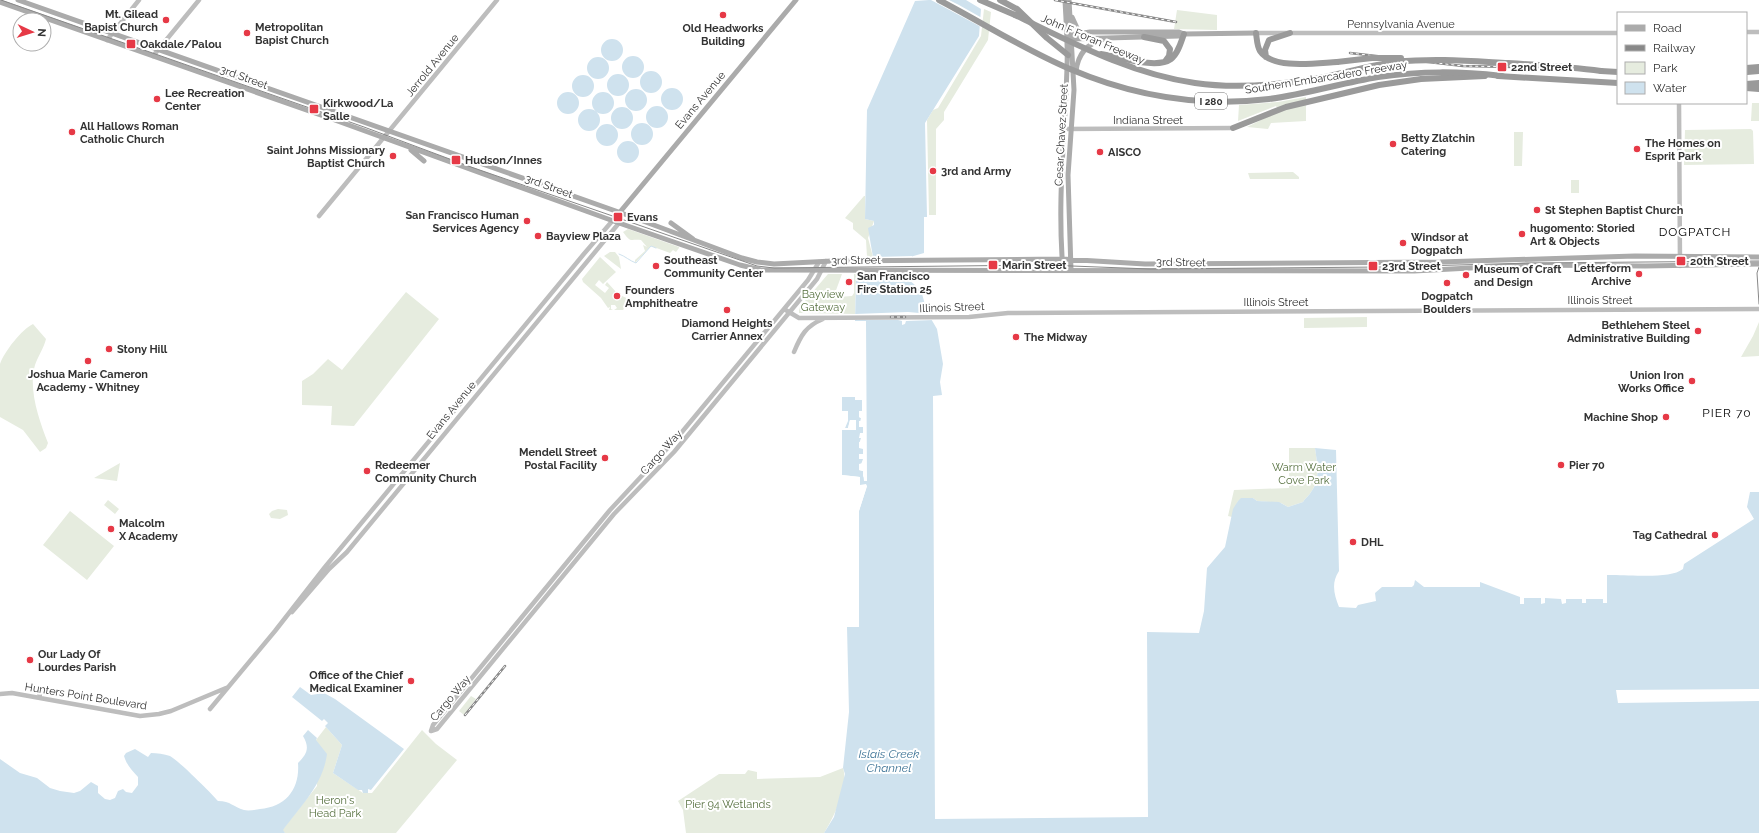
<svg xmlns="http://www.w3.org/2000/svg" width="1759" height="833" viewBox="0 0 1759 833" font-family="Raleway,sans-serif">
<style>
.green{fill:#e6ecdf}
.water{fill:#cfe2ee}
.pier{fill:#fff}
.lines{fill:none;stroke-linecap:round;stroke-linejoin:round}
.stream{stroke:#cfe2ee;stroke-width:1}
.secondary{stroke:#bdbdbd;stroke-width:4.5}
.primary{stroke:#ababab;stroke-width:5}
.highway{stroke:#9a9a9a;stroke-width:6}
.tram{stroke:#888;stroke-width:1}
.rail-casing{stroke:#888;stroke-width:2.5}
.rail{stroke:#fff;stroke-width:1;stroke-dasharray:3;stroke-linecap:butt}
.highway-bridge{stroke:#9a9a9a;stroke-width:6}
.poi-dot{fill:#e63946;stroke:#fff;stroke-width:1.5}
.labels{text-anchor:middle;stroke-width:4;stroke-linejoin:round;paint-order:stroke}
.shield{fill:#fff;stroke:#707070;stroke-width:1}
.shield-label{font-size:10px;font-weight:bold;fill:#333}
.poi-label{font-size:11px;font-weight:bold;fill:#333;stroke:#fff;text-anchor:start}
.street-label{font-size:11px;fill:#333;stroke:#fff}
.park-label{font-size:11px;fill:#56703f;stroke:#fff}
.neighbourhood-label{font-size:12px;letter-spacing:1px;fill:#000;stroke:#fff}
.water-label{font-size:12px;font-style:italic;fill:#3f7597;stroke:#fff}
</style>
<rect width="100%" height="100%" fill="#fff"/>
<path class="green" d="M984,9L991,12L988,40L944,112V120L936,129V215H929L927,120L933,110L938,108L981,36Z
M1177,10L1217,15V30L1174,29Z
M1306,97V121L1271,123L1268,129L1247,127L1279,111L1276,106L1238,121L1239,105L1278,102Z
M1752,103H1759V121H1751Z
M1751,129L1753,131L1754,164L1684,165L1685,130Z
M1514,132H1523L1522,166H1514Z
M1293,172L1299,177V179H1250L1248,173Z
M1571,180H1579V193H1571Z
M864,196H865V219L874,221L868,238L873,257H867L866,240L853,229V223L845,218Z
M628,229L679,247V248L676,252L673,250L670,253L651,246L635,263V260L645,251L643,245L647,247L641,240C629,239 631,243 623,232Z
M610,252H615L619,257L621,269L604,256Z
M600,257L616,272L603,284L599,280L595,285L605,293L609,288L605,285L607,282L617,293L614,295L620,300L622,296L631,300L623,310H614L617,308L615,305H611V309L613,310H609L610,307L608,308L601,298L583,282L582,279Z
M828,274H842L835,293L838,297L852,296L854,293V274H856L855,314L799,313V308Z
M406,292L439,319L354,426L331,425L332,406L302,405V381L313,374L328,359L342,370Z
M1367,317V327L1304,328V318Z
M1759,322V356L1741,357L1753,336Z
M33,324L46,339C44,348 38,356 35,365C28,389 39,420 48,443L46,448L40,452L23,430L0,417C0,405 0,374 0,364C4,352 22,329 33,324Z
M1289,448H1315C1317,463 1321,478 1311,492C1309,496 1306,497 1303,502L1288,507L1281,503L1257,501L1253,498L1238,501L1232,517L1228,516L1234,490L1289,488Z
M120,463L117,481L94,478Z
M108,500L119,509L115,514L104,505Z
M278,509L287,510L288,515L280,519L271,518L269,514L272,511Z
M70,511L114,546L87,580L43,545Z
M471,696L476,699L464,715L459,711Z
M326,727L342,745L333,773L363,793H372L422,730L436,744L457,760L396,833H285L282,830L317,786L316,740Z
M843,768C849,786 834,817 824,833H686L683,810L678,801L719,774H745L748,770L757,772V779L820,777Z"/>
<path class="water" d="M929,0H966L981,9L979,36L925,123L927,217H924V253L910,257L909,280L921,290L927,312L937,329L943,364L940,382L942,395L933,396L935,819L1148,817L1147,632L1199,633L1204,611L1207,568L1225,547L1233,509L1238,501L1241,498H1253L1257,501L1279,502L1288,507L1303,502C1306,497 1309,496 1311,492C1321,479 1317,463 1315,448L1336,450L1339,571C1331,583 1334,594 1339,607L1356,608L1358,605L1376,601L1375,593L1382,587H1412L1414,585L1415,580L1424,587H1480V582L1520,597V604H1524V598H1541V604L1545,603V598L1561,599L1562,604L1566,603V599H1582V603H1586V599H1603V603H1607V575C1626,574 1669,580 1683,569L1684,564L1754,519L1747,507L1750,492H1759V833H824L834,817L845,774L843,768L849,712L847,627H859V511L867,486L860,485V477L842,475V430H856V420H850L848,428H845L848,411H842V397H855V400H862V411H859V417L861,418L859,427H863V433L859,438H861L859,444L863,448V454L859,455L860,459H863L859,470L863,471V476L866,481V321H855L856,277H877L876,258L873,257L868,228L874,225V221L865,219L867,110L915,1Z
M601 50a11 11 0 1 1 22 0a11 11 0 1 1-22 0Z
M622 67a11 11 0 1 1 22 0a11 11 0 1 1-22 0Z
M587 68a11 11 0 1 1 22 0a11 11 0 1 1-22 0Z
M640 82a11 11 0 1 1 22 0a11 11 0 1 1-22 0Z
M607 85a11 11 0 1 1 22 0a11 11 0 1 1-22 0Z
M572 86a11 11 0 1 1 22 0a11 11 0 1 1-22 0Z
M661 99a11 11 0 1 1 22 0a11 11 0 1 1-22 0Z
M625 100a11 11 0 1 1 22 0a11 11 0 1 1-22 0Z
M557 103a11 11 0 1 1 22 0a11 11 0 1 1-22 0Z
M592 103a11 11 0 1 1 22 0a11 11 0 1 1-22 0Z
M646 117a11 11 0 1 1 22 0a11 11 0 1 1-22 0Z
M611 118a11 11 0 1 1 22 0a11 11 0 1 1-22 0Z
M578 120a11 11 0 1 1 22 0a11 11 0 1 1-22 0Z
M631 134a11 11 0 1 1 22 0a11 11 0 1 1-22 0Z
M596 135a11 11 0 1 1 22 0a11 11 0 1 1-22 0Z
M617 152a11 11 0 1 1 22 0a11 11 0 1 1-22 0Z
M300,687L311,695L324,693L335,699L404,749L371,790L368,789V793H363L362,790H358L333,773L342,745L325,726L328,723L324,719L322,721L292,697Z
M308,730L317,738L316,740L327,754C323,785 300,807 283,830L285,833H0V759L20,773L37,778L50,788L60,791L74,793L80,791L91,782L98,786V793L105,799L110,800L115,798L118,791L123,789L126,792L132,793L138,785V777C132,770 127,766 124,756L126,753L135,749L148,757L151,753C157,753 164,754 170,756C178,760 211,793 218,801C231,801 233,807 244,810C248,811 255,810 260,809C286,807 300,789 298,763C307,754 310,748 303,736Z"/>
<path class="pier" d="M931,0H949L959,5L982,18L981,27Z
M912,256V274H876V257Z
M908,312L931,314L934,320L906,321L905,324L902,325V321L898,320H855V314Z
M855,321H866L867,481H864L863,471L859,470V464L863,463V459H859V454H863V449L859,448V442H861V438H859L860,433H863V427H859V421H861V418L859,417V411H862V400H855V395L857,398L863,399L864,411L861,413L863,421L861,425L864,426V323H855Z
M842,411H848V421L845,428H848L850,420H856V432V430H842L846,419V413H842Z
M842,475L860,477V485L866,484L867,486L859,511V627H854V625H857V511L864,487H858V479L842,477Z
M1759,689V701L1618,703L1616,690Z"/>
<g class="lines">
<path class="stream" d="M619,254C625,256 630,261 636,263L651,246L656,248"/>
<path class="secondary" d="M1746,32H1759
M1256,33H1618
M107,40L139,0
M153,56L199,0
M1679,103L1680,266
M1063,129L1233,128
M319,216L497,0
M784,309L799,318L969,317L1008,313L1759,309
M794,352C801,335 806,326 823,319
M292,612L329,569L347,552L619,223L620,213
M39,689L40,698
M0,694L12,693L140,716L159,714L171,711L226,688
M210,709L275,631L325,567L583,255L620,212
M431,731L437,729L614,514L674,452L817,279L826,261
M431,731L433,725L610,510L677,438L808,280L819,262"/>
<path class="primary" d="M18,0L627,215L742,258L757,262L774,264L832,261L1062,259L1145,264L1440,262L1635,256L1759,257
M1069,0L1074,90L1068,175L1071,270
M0,2L332,119L619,223L740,265L761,270L1414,271L1527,265L1645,266L1759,264
M1072,17L1078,30L1083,32
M1070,35L1090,32H1179L1184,34
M1070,39L1179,36L1184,34L1256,33
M1076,71C1078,55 1086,44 1102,40
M411,150L424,161
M620,212L796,0
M671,223L693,239
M1063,270C1057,199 1065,137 1067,67C1068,45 1066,22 1065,0"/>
<path class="highway" d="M980,0L1015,15
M1000,0L1017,9L1047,38L1068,55
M1256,33C1257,40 1257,46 1260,51C1273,70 1317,63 1337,62
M1144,37L1164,41L1170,49L1169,56L1166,60
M1101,54C1118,56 1156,70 1171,59C1178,54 1181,42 1184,34
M1266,57L1265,50L1269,40L1290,33
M1746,68L1759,67
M1601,71L1618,72
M1747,72L1759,71
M1498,76L1618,83
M1746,84L1759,83
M1746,88L1759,89
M1233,128L1286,107L1379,85L1421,79L1485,76"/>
<path class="tram" d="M1,0L364,127L471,167L757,266L774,268L1046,265L1150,269L1381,267L1533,263L1759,261
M1759,267L1757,273L1759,304"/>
<g class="rail-casing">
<path id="rail" d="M1055,0L1176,22
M1350,53L1463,66L1572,68
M891,317H905
M465,715L505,666"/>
</g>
<use href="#rail" class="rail"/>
<path class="highway-bridge" d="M939,0C983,23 1025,50 1070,69C1133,96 1201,107 1269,99C1306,94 1342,83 1378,77C1422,71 1458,71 1502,76
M1015,15C1073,43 1131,74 1195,83C1236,89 1279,85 1319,78C1345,73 1370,65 1396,62C1434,58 1470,61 1508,63C1539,65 1570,67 1601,71
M1337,62L1372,58H1401"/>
</g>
<g class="poi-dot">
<circle cx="723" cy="15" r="4"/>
<circle cx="166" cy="20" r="4"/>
<circle cx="247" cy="33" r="4"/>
<rect x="126" y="39" width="10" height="10" rx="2"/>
<rect x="1497" y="62" width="10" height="10" rx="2"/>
<circle cx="157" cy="99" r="4"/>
<rect x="309" y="104" width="10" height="10" rx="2"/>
<circle cx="72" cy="132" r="4"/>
<circle cx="1393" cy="144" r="4"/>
<circle cx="1637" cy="149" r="4"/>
<circle cx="1100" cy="152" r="4"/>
<circle cx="393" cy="156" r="4"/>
<rect x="451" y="155" width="10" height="10" rx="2"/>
<circle cx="933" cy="171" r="4"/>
<circle cx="1537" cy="210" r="4"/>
<rect x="613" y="212" width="10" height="10" rx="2"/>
<circle cx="527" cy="221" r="4"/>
<circle cx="1522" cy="234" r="4"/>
<circle cx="538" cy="236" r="4"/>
<circle cx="1403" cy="243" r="4"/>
<rect x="1676" y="256" width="10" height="10" rx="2"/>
<rect x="988" y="260" width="10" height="10" rx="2"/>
<circle cx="656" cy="266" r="4"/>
<rect x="1368" y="261" width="10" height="10" rx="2"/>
<circle cx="1639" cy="274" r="4"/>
<circle cx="1466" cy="275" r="4"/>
<circle cx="849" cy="282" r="4"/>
<circle cx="1447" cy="283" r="4"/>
<circle cx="617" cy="296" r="4"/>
<circle cx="727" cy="310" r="4"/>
<circle cx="1698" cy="331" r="4"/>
<circle cx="1016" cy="337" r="4"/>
<circle cx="109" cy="349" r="4"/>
<circle cx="88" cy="361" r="4"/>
<circle cx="1692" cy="381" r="4"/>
<circle cx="1666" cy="417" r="4"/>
<circle cx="605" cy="458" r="4"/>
<circle cx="1561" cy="465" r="4"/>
<circle cx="367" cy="471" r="4"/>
<circle cx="111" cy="529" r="4"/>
<circle cx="1715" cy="535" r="4"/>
<circle cx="1353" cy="542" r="4"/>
<circle cx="30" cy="660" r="4"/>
<circle cx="411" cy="681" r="4"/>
</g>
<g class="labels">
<rect class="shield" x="1195" y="93" width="32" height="16" rx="3"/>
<g class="shield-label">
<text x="1211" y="105">I 280</text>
</g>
<g class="poi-label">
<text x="158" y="18" text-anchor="end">Mt. Gilead<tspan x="158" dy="13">Bapist Church</tspan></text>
<text x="255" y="31">Metropolitan<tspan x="255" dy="13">Bapist Church</tspan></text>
<text x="723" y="32" text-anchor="middle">Old Headworks<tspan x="723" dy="13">Building</tspan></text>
<text x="140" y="48">Oakdale/Palou</text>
<text x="1511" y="71">22nd Street</text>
<text x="165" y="97">Lee Recreation<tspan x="165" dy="13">Center</tspan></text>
<text x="323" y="107">Kirkwood/La<tspan x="323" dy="13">Salle</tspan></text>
<text x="80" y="130">All Hallows Roman<tspan x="80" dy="13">Catholic Church</tspan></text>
<text x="1401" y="142">Betty Zlatchin<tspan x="1401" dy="13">Catering</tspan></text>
<text x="1645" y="147">The Homes on<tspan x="1645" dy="13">Esprit Park</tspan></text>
<text x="385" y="154" text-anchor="end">Saint Johns Missionary<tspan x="385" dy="13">Baptist Church</tspan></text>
<text x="1108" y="156">AISCO</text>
<text x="465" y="164">Hudson/Innes</text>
<text x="941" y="175">3rd and Army</text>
<text x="1545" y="214">St Stephen Baptist Church</text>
<text x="519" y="219" text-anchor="end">San Francisco Human<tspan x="519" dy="13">Services Agency</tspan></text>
<text x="627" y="221">Evans</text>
<text x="1530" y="232">hugomento: Storied<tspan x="1530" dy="13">Art &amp; Objects</tspan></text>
<text x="546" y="240">Bayview Plaza</text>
<text x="1411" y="241">Windsor at<tspan x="1411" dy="13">Dogpatch</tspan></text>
<text x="664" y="264">Southeast<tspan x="664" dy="13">Community Center</tspan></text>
<text x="1690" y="265">20th Street</text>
<text x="1002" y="269">Marin Street</text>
<text x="1382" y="270">23rd Street</text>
<text x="1631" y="272" text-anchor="end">Letterform<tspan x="1631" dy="13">Archive</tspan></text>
<text x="1474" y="273">Museum of Craft<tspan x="1474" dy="13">and Design</tspan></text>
<text x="857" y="280">San Francisco<tspan x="857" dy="13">Fire Station 25</tspan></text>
<text x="625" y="294">Founders<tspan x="625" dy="13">Amphitheatre</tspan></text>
<text x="1447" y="300" text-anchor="middle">Dogpatch<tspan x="1447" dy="13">Boulders</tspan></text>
<text x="727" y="327" text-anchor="middle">Diamond Heights<tspan x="727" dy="13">Carrier Annex</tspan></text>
<text x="1690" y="329" text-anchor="end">Bethlehem Steel<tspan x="1690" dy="13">Administrative Building</tspan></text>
<text x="1024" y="341">The Midway</text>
<text x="117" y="353">Stony Hill</text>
<text x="88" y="378" text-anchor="middle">Joshua Marie Cameron<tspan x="88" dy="13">Academy - Whitney</tspan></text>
<text x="1684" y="379" text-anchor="end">Union Iron<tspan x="1684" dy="13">Works Office</tspan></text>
<text x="1658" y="421" text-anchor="end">Machine Shop</text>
<text x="597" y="456" text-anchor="end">Mendell Street<tspan x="597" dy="13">Postal Facility</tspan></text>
<text x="375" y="469">Redeemer<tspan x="375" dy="13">Community Church</tspan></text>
<text x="1569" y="469">Pier 70</text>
<text x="119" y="527">Malcolm<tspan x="119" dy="13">X Academy</tspan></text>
<text x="1707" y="539" text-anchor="end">Tag Cathedral</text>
<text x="1361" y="546">DHL</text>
<text x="38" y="658">Our Lady Of<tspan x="38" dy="13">Lourdes Parish</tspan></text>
<text x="403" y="679" text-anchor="end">Office of the Chief<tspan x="403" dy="13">Medical Examiner</tspan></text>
</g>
<g class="street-label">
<text x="1401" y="28">Pennsylvania Avenue</text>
<text transform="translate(1093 39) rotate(23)" y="4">John F Foran Freeway</text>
<text transform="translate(432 65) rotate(-51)" y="4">Jerrold Avenue</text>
<text transform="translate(244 77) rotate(20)" y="4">3rd Street</text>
<text transform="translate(1326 77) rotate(-9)" y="4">Southern Embarcadero Freeway</text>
<text transform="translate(700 100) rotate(-50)" y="4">Evans Avenue</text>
<text x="1148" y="124">Indiana Street</text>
<text transform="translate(1061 135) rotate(-87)" y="4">Cesar Chavez Street</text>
<text transform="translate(549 186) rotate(20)" y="4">3rd Street</text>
<text transform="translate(856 260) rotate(-1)" y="4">3rd Street</text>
<text transform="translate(1181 262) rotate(1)" y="4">3rd Street</text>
<text x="1600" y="304">Illinois Street</text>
<text x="1276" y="306">Illinois Street</text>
<text transform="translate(952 307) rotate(-2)" y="4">Illinois Street</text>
<text transform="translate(451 410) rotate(-51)" y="4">Evans Avenue</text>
<text transform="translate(661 452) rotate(-48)" y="4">Cargo Way</text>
<text transform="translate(86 696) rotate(9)" y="4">Hunters Point Boulevard</text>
<text transform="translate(450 698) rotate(-50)" y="4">Cargo Way</text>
</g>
<g class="park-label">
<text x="823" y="298">Bayview<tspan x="823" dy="13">Gateway</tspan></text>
<text x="1304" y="471">Warm Water<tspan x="1304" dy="13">Cove Park</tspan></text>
<text x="335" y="804">Heron's<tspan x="335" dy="13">Head Park</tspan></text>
<text x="728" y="808">Pier 94 Wetlands</text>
</g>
<g class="neighbourhood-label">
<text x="1695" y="236">DOGPATCH</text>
<text x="1727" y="417">PIER 70</text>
</g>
<g class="water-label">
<text x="889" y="758">Islais Creek<tspan x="889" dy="14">Channel</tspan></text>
</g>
</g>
<rect x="1617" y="12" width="130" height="92" fill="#ffffff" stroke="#adadad"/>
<rect x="1625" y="25" width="20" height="6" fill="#ababab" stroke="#adadad"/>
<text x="1653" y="32" font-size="12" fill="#333333">Road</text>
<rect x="1625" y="45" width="20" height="6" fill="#888888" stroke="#adadad"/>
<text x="1653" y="52" font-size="12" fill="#333333">Railway</text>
<rect x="1625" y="62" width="20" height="12" fill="#e6ecdf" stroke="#adadad"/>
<text x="1653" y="72" font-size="12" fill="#333333">Park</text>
<rect x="1625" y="82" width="20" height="12" fill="#cfe2ee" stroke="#adadad"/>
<text x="1653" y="92" font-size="12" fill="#333333">Water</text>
<g transform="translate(32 32) rotate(94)"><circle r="19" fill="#ffffff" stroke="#adadad"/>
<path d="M0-3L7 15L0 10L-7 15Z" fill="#e63946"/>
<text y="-6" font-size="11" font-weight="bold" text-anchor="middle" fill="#333333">N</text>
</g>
</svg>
